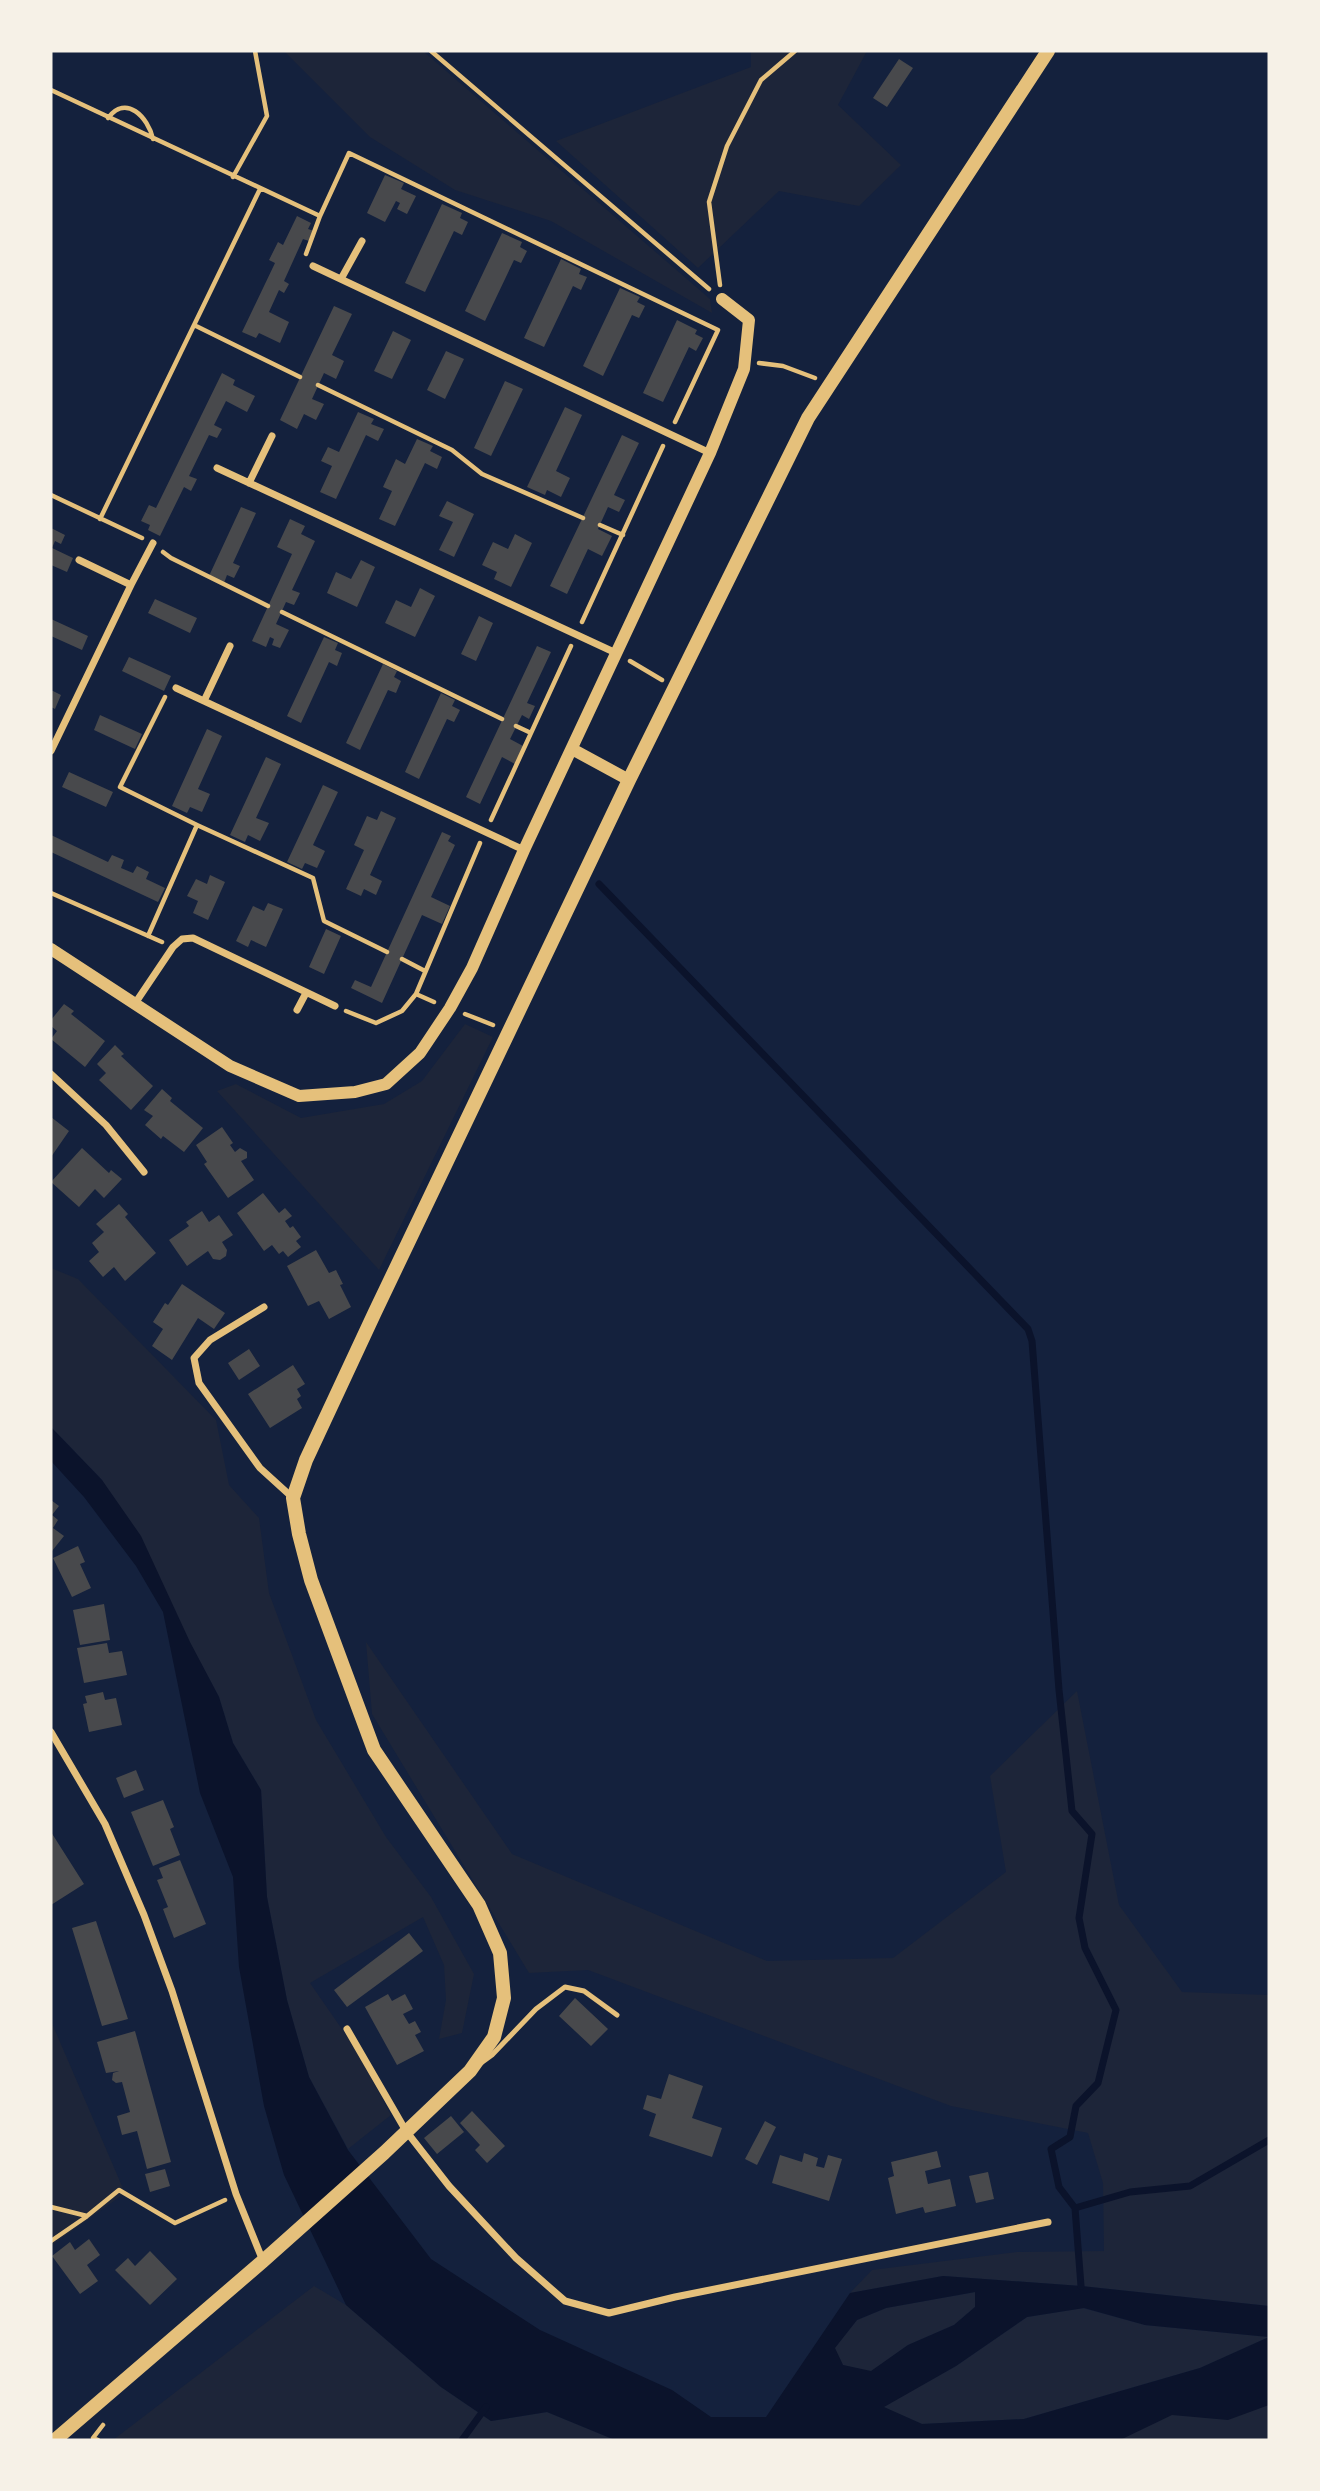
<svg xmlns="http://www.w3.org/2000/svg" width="1320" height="2491" viewBox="0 0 1320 2491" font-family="'Alegreya Sans',sans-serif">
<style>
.green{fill:#1d2539}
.water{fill:#0b132b;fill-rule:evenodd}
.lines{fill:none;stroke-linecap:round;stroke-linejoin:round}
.stream{stroke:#0b132b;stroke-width:7}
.building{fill:#48494c}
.path{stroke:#e5c07b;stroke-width:4.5}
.service{stroke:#e5c07b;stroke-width:5}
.minor{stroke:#e5c07b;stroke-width:7}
.tertiary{stroke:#e5c07b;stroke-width:12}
.secondary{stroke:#e5c07b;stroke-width:14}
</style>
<rect width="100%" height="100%" fill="#14213d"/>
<path class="green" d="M284,51H423L710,299L712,313L551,221L455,190L370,137Z
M751,51H867L838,105L901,165L859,206L779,191L698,268L556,141L751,67Z
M465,1024L493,1037L379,1270L217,1091L236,1084L301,1118L384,1104L422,1081Z
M51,1268L78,1279L216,1420L229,1485L259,1518L269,1593L316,1720L386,1837L431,1897L474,1974L462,2033L439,2039L446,2000L444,1965L423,1917L310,1983L355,2048L391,2115L348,2149L309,2077L287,2000L267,1897L261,1790L233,1743L219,1697L102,1480L51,1427Z
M366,1642L512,1854L767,1961L893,1958L1006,1872L990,1776L1077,1691L1119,1905L1182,1992L1269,1995V2306L1081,2286L943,2276L850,2293L872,2270L1017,2252L1104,2251L1103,2183L1088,2133L951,2106L588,1970L529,1973L372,1714Z
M51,2021L125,2193L51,2246Z
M314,2286L346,2305L441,2387L491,2421L547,2412L615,2440H113Z
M975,2292V2307L954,2325L908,2345L871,2372L843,2365L834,2348L857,2320L886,2308Z
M1083,2308L1145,2325L1269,2337L1200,2368L1024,2419L922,2424L883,2407L956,2366L1027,2317Z
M1269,2370V2440H1020Z"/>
<path class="water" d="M51,1427L102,1480L141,1536L190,1642L219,1697L233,1743L261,1790L267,1897L287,2000L309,2077L348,2150L431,2259L540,2330L672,2390L711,2417H766L850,2293L943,2276L1081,2286L1269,2306V2337L1145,2325L1084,2308L1027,2317L956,2366L884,2407L922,2424L1024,2419L1200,2368L1269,2337V2405L1228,2420L1172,2415L1120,2440H615L547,2412L491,2421L441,2387L346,2305L284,2175L264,2106L239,1967L233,1877L200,1793L163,1612L136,1566L84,1497L51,1461ZM975,2292V2307L954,2325L908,2345L871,2371L843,2365L835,2348L857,2320L886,2308Z"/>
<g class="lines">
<path class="stream" d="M599,884L1028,1329L1032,1341L1059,1690L1072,1811L1092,1834L1079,1918L1085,1948L1116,2010L1098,2083L1076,2106L1070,2137L1051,2149L1059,2187L1075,2208L1081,2286
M1075,2208L1130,2192L1190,2186L1269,2140
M462,2440L486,2407"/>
</g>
<path class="building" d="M899,59L913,68L887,107L873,98Z
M385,175L404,183L401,189L416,196L407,214L397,209L400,203L396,201L385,222L367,213Z
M442,204L462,213L460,218L468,222L462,235L454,231L425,292L405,283Z
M297,216L311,223L308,229L314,231L309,241L303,239L284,281L289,284L284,293L279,290L269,312L289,322L280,343L259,333L256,338L242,332L275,263L269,260L278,242L283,245Z
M502,233L522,242L520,247L527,251L521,263L514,260L485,321L465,311Z
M561,259L581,269L579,274L587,277L581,290L573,286L544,347L524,338Z
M620,288L640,297L637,302L645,306L639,318L632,315L603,376L583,366Z
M334,306L352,314L332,355L344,361L336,379L324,373L312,399L324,404L316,420L304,414L297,429L280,420Z
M677,320L697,330L695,334L703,338L696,351L689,347L663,402L643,393Z
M393,331L411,340L392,379L374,371Z
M446,351L464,359L445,399L427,390Z
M222,373L235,380L233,385L255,396L247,412L226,401L214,425L222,429L217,438L209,435L189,476L197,479L191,491L184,487L160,536L148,530L150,525L141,521L149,505L156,508Z
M505,381L523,389L491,456L474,448Z
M565,407L582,415L556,471L570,478L561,497L547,490L545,495L527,487Z
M358,412L374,419L371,424L384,429L378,441L366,435L336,499L320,492L332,466L321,461L328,447L339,452Z
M622,435L639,443L614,495L625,500L619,512L608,507L598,529L612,536L602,556L588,549L567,594L550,586Z
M417,439L433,446L430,451L442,457L437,469L425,463L395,526L379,519L392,491L383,487L396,459L405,464Z
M447,501L474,514L454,557L439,550L453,522L439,516Z
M241,507L256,513L233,563L240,566L234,578L227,575L224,583L209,576Z
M290,519L305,526L301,534L315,541L292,590L300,593L294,605L286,602L276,624L289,630L280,648L272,645L274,639L270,637L266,647L252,641L292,554L277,547Z
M51,528L65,535L61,544L55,541L52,548L73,558L67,572L51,565Z
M515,534L532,543L511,587L494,579L497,572L482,565L493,542L508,549Z
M361,560L375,567L357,607L327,593L336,572L351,579Z
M420,588L435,596L415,637L385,623L396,600L411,607Z
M155,599L197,618L190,633L148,613Z
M479,616L493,623L476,661L461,654Z
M51,619L88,636L82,650L51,636Z
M324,637L338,643L335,650L342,653L337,666L329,662L301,723L287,716Z
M537,646L551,652L527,703L535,706L529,719L522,715L510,739L523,746L515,764L502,757L480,804L466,797Z
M129,657L171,676L164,691L122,671Z
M383,664L397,671L394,677L401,681L396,693L388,690L360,750L346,743Z
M51,690L61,695L55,709L51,707Z
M441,693L455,700L452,706L460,710L454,722L447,719L419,779L405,772Z
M100,715L142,734L135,749L94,730Z
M207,729L222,736L198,789L210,794L202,812L190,807L187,813L172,806Z
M266,757L281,764L256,818L269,823L260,841L248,835L245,842L230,835Z
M69,772L113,792L106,807L62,787Z
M323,785L338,792L313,845L325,851L317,868L305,863L302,869L287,862Z
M381,811L396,818L370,875L382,881L376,895L364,889L361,896L346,889L364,850L354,845L367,816L377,820Z
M442,832L451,836L448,841L455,845L431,897L450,906L442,924L422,915L382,1003L351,988L355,980L371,987Z
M51,835L108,862L112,855L124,860L121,868L133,873L137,866L149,872L146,879L165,888L158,902L51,852Z
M210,875L225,882L208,920L193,913L198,901L187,896L196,879L207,884Z
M268,903L283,909L266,947L251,940L248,947L236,941L253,906L264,911Z
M326,929L341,936L324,974L309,967Z
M64,1004L74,1011L71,1014L105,1041L85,1067L51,1039L57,1031L51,1026V1020Z
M115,1045L124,1054L121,1056L153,1086L131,1110L99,1080L106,1073L97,1064Z
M162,1089L172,1098L170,1101L203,1128L184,1152L163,1136L161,1139L145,1125L153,1116L144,1110Z
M51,1117L69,1131L51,1157Z
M222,1127L233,1143L230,1145L235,1152L240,1148L247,1152V1158L241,1161L254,1180L228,1198L204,1164L207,1162L196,1145Z
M82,1148L109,1173L111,1170L122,1179L104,1198L95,1189L79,1207L51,1182Z
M263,1193L279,1213L285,1208L292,1216L285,1221L290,1228L293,1226L301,1237L296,1241L301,1247L288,1257L283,1251L279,1254L272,1245L264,1251L237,1213Z
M119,1204L128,1214L125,1217L156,1253L125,1281L114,1267L103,1277L89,1261L99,1252L92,1243L104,1232L96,1224Z
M202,1211L209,1222L219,1215L233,1235L222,1242L227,1250L226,1256L220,1260L213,1259L208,1251L187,1266L169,1240L189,1226L186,1222Z
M316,1250L329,1273L336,1270L343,1284L340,1285L351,1307L329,1319L319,1301L308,1306L287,1266Z
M182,1284L225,1313L214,1329L198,1318L172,1360L152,1346L163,1329L153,1322L165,1303L168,1305Z
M249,1349L260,1366L239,1380L228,1363Z
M293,1365L305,1384L297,1389L301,1396L297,1399L302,1408L270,1428L248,1394Z
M51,1500L59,1506L52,1515L58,1520L53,1528L64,1536L52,1551Z
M78,1546L85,1562L80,1564L91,1588L72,1597L53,1558Z
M104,1604L110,1640L80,1645L73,1610Z
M107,1643L109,1653L122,1651L127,1675L84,1683L77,1648Z
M103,1692L105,1700L116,1698L122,1725L89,1732L83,1704L87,1703L85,1696Z
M136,1770L144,1790L124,1798L116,1778Z
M163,1800L174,1827L170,1829L180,1855L153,1866L131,1812Z
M51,1832L84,1884L51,1905Z
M180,1860L206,1924L174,1938L163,1909L168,1907L157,1880L163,1878L159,1868Z
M96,1921L128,2019L102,2026L72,1928Z
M409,1933L423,1951L347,2007L334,1990Z
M388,1994L392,2001L405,1994L413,2009L403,2014L409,2024L415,2021L421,2032L415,2035L424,2051L397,2065L365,2007Z
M575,1998L608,2029L591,2046L559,2016Z
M135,2031L171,2162L147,2169L137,2131L122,2135L117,2116L130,2112L122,2082L116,2083L112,2080L113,2073L119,2071L106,2073L97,2042Z
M669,2074L703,2086L692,2118L722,2128L712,2157L649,2136L656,2114L643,2109L647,2095L661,2099Z
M472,2111L505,2146L487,2163L475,2150L480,2145L460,2123Z
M451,2116L464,2132L437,2154L424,2138Z
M765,2121L776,2127L757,2165L745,2159Z
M937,2151L941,2167L925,2171L928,2184L950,2179L956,2206L925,2213L923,2207L896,2214L888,2178L894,2176L891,2162Z
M804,2153L818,2158L816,2166L824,2168L828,2155L842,2159L829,2201L772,2183L780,2155L802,2162Z
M165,2169L170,2186L150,2192L145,2174Z
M988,2172L994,2199L976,2203L969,2176Z
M89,2239L100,2255L87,2265L98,2281L80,2294L52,2256L70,2242L75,2250Z
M150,2251L177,2279L150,2305L115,2270L128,2258L135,2266Z"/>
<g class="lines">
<path class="path" d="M431,51L709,289
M51,90L320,216L306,254
M108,118C126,94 148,117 153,139
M233,177L267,116L255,51
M320,216L349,153L718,330L675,422
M720,285L709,202L727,146L761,80L795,51
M194,325L300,377
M759,363L783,366L815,378
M318,385L452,450L482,474L583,518
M51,495L142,538
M100,519L260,189
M600,525L623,535
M163,552L171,558L268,606
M282,612L502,719
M582,622L663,446
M630,661L662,680
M516,726L531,733
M491,820L571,646
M197,825L313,878L324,921L387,952
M51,893L162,942
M148,936L197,825L120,787L165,697
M402,959L425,971
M416,994L480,843
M346,1011L376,1023L402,1011L416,994L434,1002
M465,1014L493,1025
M51,2207L87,2216L119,2190L175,2223L225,2200
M51,2241L86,2217
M98,2440L93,2438L103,2425"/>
<path class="service" d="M481,2063L492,2055L536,2009L565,1987L584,1991L617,2015"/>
<path class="minor" d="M313,266L710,453
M341,279L362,241
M217,468L616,653
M249,483L272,436
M131,585L153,543
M176,688L524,850
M204,701L230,646
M51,751L131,585L79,560
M136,1002L173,947L182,939L193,938L335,1006
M297,1010L306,993
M51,1074L106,1125L144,1172
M264,1307L210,1340L194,1358L199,1383L260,1468L293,1498
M51,1732L105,1824L144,1915L172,1991L236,2194L263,2261
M347,2029L406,2131L449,2186L516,2258L565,2301L609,2313L675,2297L1048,2222"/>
<path class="tertiary" d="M572,749L629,780
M51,949L230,1066L299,1096L355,1092L386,1084L420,1053L450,1008L472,968L524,850L710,453L744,369L749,320L722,299"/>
<path class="secondary" d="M55,2440L263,2261L384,2153L470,2071L494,2037L504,1998L500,1953L479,1905L374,1750L311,1580L299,1534L293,1498L306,1460L375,1312L629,780L808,418L1048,51"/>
</g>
<rect width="1320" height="2491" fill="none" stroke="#f6f1e7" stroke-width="105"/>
</svg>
